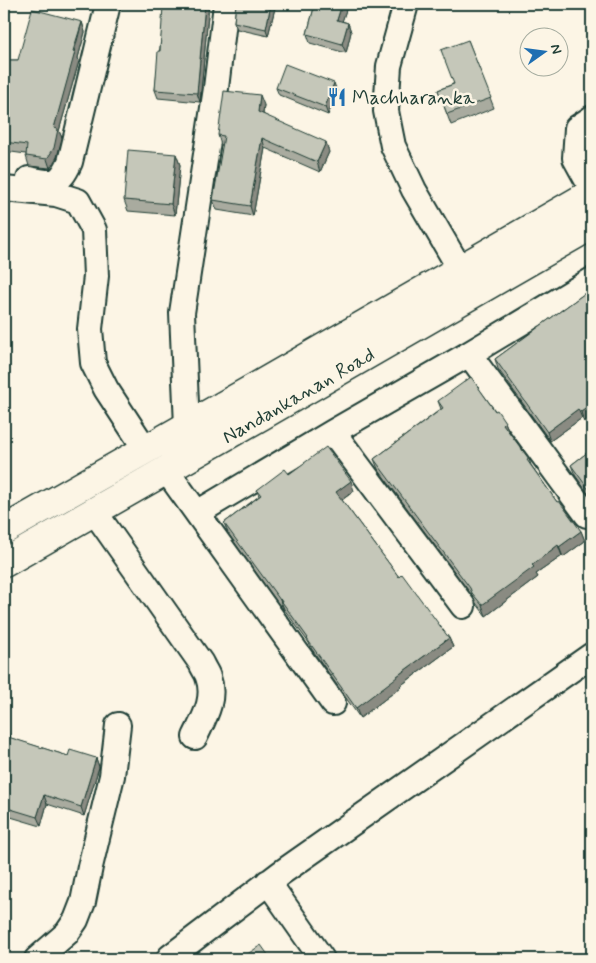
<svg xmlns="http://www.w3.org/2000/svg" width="596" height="963" viewBox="0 0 596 963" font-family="Mynerve,sans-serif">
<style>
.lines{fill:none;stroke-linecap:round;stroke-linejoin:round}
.minor-casing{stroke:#1f3d34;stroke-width:28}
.major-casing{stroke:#1f3d34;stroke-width:31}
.minor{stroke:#fcf5e5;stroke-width:24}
.major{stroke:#fcf5e5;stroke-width:28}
.wall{fill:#a9ab9f;stroke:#1f3d34}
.shaded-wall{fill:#8a8b82;stroke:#1f3d34}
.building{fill:#c5c7b9;stroke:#1f3d34}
.labels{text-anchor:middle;stroke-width:5;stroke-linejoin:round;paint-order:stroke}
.poi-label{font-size:20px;fill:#1f3d34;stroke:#fcf5e5;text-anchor:start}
.street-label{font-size:20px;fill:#1f3d34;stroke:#fcf5e5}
</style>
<rect width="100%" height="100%" fill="#fcf5e5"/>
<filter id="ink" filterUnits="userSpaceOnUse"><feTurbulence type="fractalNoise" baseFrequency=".02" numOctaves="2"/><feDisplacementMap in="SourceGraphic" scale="10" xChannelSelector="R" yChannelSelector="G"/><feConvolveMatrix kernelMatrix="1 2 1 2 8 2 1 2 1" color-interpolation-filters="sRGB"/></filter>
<g filter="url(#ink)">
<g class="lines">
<g class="minor-casing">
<path id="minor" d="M406,4L389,66L386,111L393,146L414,190L460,269
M592,118L577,128L575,158L592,189
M29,179C53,184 59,186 70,162L108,4
M4,189L56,194L78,201L94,230L96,276L90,329L93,363L106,389L146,450
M469,354L587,515
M187,426L182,313L216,88L226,4
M333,432L463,606
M166,470L197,513
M94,511L201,663C203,668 207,673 208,677C216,699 204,718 195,737
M333,703L197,513L333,432L469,354L592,280
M268,882L322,959
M170,957L281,873L592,655
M37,959L67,933L76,920L83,902L90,867L112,776L118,725"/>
</g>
<g class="major-casing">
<path id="major" d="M4,530L247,392L592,193
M4,563L261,416L592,225"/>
</g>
<use href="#minor" class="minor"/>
<use href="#major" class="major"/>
</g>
<path class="wall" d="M165,4H209L200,102L158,98L155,90Z
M236,4H276L268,36L237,29L234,22Z
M315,4H348L342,21L348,23L351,32L346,53L310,43L307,34Z
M82,22L85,32L78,58L79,61L59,131L62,138L57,157L50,168L29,166L26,156V154L4,151V60H18Z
M468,40L494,108L451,125L438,90L453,84Z
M276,88L337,91L328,115L279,95Z
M264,105L263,114L329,152L320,172L265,148L253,216L217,210L213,200L223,145H221L218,135Z
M176,154L180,165L175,215L128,211L124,200Z
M592,288V416L584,422L582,418L550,441L498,369L495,359Z
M438,401L495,411L505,422L509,432L529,459L531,465L557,502L581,531L585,541L563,557L562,556L536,574L538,577L486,616L476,603L474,598L378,469L374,459L441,409Z
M592,449V499L575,475L571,465Z
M289,474L354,491L342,500L399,577L449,638L453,647L400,686L401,687L360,718L311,648L309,643L284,609L283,610L228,533L224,523L259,496L257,490Z
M4,728L7,729L10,738L68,756L96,758L99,767L84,816L47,804L41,826L4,815Z"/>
<path class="shaded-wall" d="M205,4H209L200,102L197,93Z
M271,4H276L268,36L266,29Z
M342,4H348L340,28L337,20Z
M82,22L85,32L78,58L79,61L59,131L62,138L57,157L50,168L47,159L54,128Z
M348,23L351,32L346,53L342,44Z
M334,83L337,91L328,115L325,107Z
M260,95L264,105L262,122L258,112Z
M262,138L265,148L253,216L250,206Z
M326,142L329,152L320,172L317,162Z
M176,154L180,165L175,215L171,204Z
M592,404V416L584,422L581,412Z
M578,409L582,418L550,441L547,432Z
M505,422L509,432L506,434L503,424Z
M351,481L354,491L339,502L336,492Z
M581,531L585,541L563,557L559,547Z
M558,545L562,556L536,574L538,577L486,616L482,605L532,565Z
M280,599L284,609L283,610L280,600Z
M449,638L453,647L400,686L401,687L360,718L356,708L397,676Z
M7,729L10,738L5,736Z
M96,758L99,767L84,816L81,807Z
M44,795L47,804L41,826L37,817Z"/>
<path class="building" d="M165,4H205L197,93L155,90L158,51H160L163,6H165Z
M236,4H271L266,29L234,22Z
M315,4H342L337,20L348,23L342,44L307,34Z
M32,9L82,22L73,51L75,52L54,128L58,129L54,148L47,159L26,156L27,145L4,142V60H18Z
M468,40L491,98L447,114L438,90L454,84L441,50Z
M285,64L334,83L325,107L276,88Z
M224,91L260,95L258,112L326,142L317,162L262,138L250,206L213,200L224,136L218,135Z
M128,150L176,154L171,204L124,200Z
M592,288V404L581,412L578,409L547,432L495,359Z
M471,377L495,411L497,410L505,422L503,424L529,459L527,460L557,502L559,501L581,531L559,547L558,545L532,565L534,567L482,605L472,593L470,588L374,459L443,408L438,401Z
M326,447L351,481L336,492L399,577L402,574L449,638L397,676V677L356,708L307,639L308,638L280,599V600L224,523L261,495L257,490L285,469L289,474Z
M592,449V494L571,465Z
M4,728L7,729L5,736L68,756L70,750L96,758L81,807L44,795L37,817L4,807Z
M261,945L271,959H240Z"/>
</g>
<defs>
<g id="restaurant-bare" transform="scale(1.5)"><path d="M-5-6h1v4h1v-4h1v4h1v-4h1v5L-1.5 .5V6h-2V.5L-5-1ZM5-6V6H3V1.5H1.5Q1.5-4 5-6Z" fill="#1f6fb2" stroke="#fcf5e5" stroke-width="2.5" paint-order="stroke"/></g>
</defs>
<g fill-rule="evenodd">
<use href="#restaurant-bare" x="337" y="97"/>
</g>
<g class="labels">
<g class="poi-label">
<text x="352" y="104">Machharanka</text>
</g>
<g class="street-label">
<text transform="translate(298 395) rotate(-30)" y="7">Nandankanan Road</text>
</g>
</g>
<rect width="596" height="963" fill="none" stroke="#fcf5e5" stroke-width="20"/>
<rect x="10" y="10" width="576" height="943" fill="none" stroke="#1f3d34" stroke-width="2" filter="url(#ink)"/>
<g transform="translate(544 52) rotate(76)"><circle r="24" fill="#fcf5e5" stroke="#a4ab9e"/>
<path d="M0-4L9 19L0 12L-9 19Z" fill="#1f6fb2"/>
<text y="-8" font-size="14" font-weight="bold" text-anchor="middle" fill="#1f3d34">N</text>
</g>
</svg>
